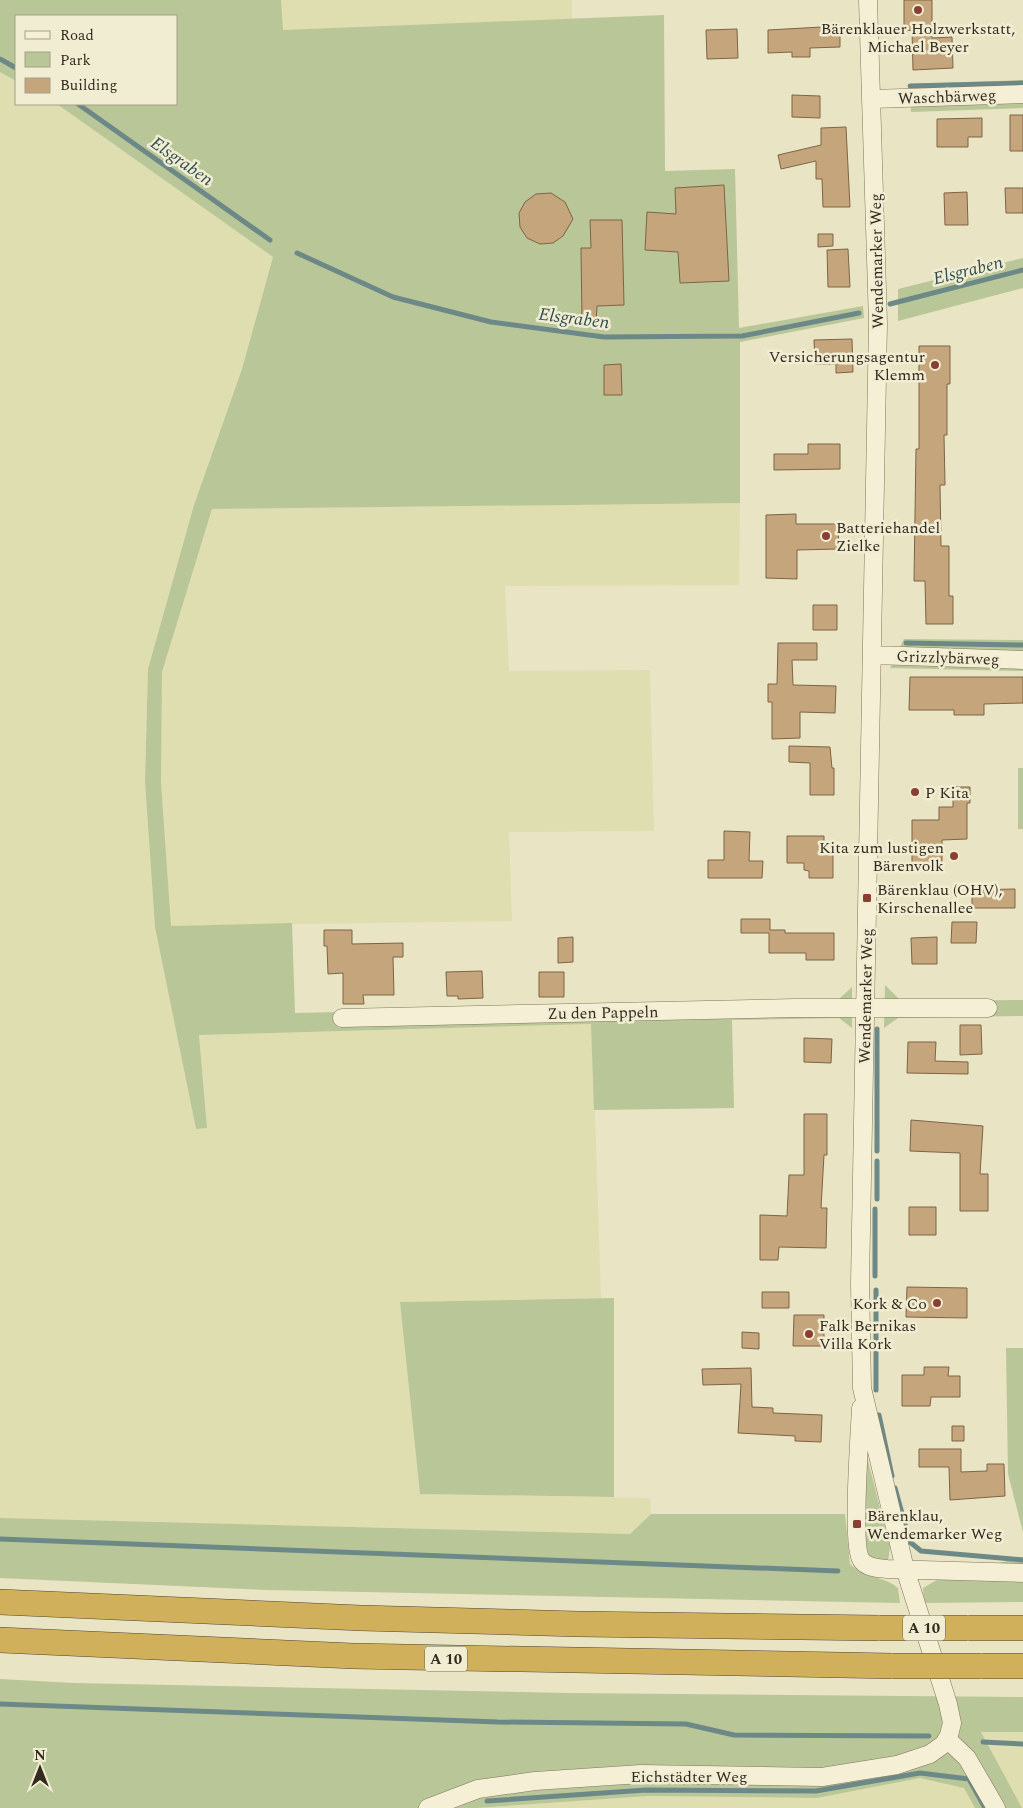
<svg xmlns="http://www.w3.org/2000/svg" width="1023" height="1808" viewBox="0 0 1023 1808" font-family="Spectral,serif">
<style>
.farmland{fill:#dedeb1}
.green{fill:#b9c698}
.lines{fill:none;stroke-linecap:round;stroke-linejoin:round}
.stream{stroke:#6d8987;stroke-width:5}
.building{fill:#c4a57c;stroke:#7e6444}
.minor-casing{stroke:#81765c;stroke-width:19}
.highway-casing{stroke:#50442f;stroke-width:26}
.minor{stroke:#f5f0d5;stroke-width:18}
.highway{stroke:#d1b05b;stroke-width:25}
.highway-bridge-casing{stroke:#50442f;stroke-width:26;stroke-linecap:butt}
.highway-bridge{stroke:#d1b05b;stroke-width:25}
.poi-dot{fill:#8a3f32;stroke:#f1edd2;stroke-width:2}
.labels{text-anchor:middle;stroke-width:5;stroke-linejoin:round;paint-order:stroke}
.shield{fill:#f1edd2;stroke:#6c6554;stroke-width:1}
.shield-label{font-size:15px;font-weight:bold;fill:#332b1e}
.poi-label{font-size:16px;fill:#332b1e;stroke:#f1edd2;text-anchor:start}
.street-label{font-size:16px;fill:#332b1e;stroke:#f1edd2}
.water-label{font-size:18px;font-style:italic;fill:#2f4e51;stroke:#f1edd2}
</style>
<rect width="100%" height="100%" fill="#e9e4c3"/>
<path class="farmland" d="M281,0H572V19L283,30Z
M0,72L16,81V104H57L273,257L242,369L194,505L148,669L145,782L155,927L196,1129L207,1128L199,1035L592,1024L601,1298L400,1302L420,1494L650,1498L651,1514L630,1534L0,1518Z
M740,503L739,585L505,586L509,671L650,670L654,831L509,832L512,921L171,926L161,782L162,672L212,509Z
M981,1732H1023V1808H1022Z
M920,1778L964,1788L975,1808H477L648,1796L817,1798Z"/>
<path class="green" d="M0,0H281L283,30L664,15L665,171L735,169L739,328L863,306L864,318L740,342V503L212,509L162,672L161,782L171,926L292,923L295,1013L837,1001L852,987V1028L839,1018L732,1020L734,1108L594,1110L591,1024L199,1035L207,1128L196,1129L155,927L145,782L148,669L194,505L242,369L273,257L57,104H176V16H16V81L0,72Z
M1023,80V108L911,112L910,84Z
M1023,258V288L898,321V289Z
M904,639L1023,640V671L890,668Z
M1018,768H1023V829H1018Z
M885,985L901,1001L1023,1000V1016L898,1018L884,1028Z
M614,1298V1497L420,1494L400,1302Z
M1006,1348H1023V1532L1008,1474Z
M866,1453L890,1547L888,1561L874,1563L864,1548Z
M651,1514H845L850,1564C866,1579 880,1574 898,1588L900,1603L267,1590L0,1578V1518L630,1534Z
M1023,1557V1602L924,1603L923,1588L942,1577Z
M0,1679L74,1683L566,1693L1023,1697V1732H981L1022,1808H975L964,1788L920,1778L817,1798L648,1796L477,1808H0Z"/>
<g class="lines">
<path class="stream" d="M0,59L16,68
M910,86L1023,83
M78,104L270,240
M297,253L393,297L491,322L604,337L742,336L859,313
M890,304L1023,270
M906,643L1023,645
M877,1151V1029
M877,1199V1161
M875,1276V1209
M876,1290V1390
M879,1415L892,1476
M895,1488L910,1542L921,1551L1023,1560
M0,1539L838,1571
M0,1704L498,1722L686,1724L734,1735L929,1736
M983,1742L1023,1744
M487,1801L646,1790L816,1791L920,1773L969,1779L985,1808"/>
</g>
<path class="building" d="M904,0H932V38L952,37L953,68L913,70L912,30L904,31Z
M840,26V47L810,48V57H792V52L768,53V30Z
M737,29L738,58L707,59L706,30Z
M792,95L820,96V118L792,117Z
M1010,115H1023V151H1010Z
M982,118V137H968V147H937V119Z
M846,127L850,207H823L822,179H816V161L781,169L778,155L821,145V128Z
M724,185L729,281L680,283L678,252L645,250L647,212L676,214L675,188Z
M1005,188H1023V213H1006Z
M967,192L968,225H945L944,193Z
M551,193L565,202L573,219L563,236L553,243L540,244L527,238L520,227L519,213L525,202L536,194Z
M590,220H622L624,305L597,306L596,322L582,321L581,248H591Z
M818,234H833V246L818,247Z
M848,249L850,287H828L827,250Z
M852,339L853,372L836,373V364H815L814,340Z
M919,346H950V384H947V435H944L945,485H940L941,546H949V596H953V624H926L925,581H914L916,449H919Z
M621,364L622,395H604V365Z
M808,444H840V469L774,470V454H808Z
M796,514V524H838L839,549L797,550V579L766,578V515Z
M813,605H837V630H813Z
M778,643H817V660H792L793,685L836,686L835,713L800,712V738L772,739V702H768V684H777Z
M910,677H1023V703L984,704V715H954V710H909Z
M789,746L830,747L832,768H834V795H810V763L789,762Z
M953,787H970V803H967V839L942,840V869H912V820H939V807H953Z
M724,831L750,832L749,861H763L762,878H708V860H724Z
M787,836H824V850L833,851V878H809V871L804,870V863H787Z
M1015,889V908H972V890Z
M741,919H770V930H785V933H834V960H806V953H769V933H741Z
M952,922H977L976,943H951Z
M324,930H352V944L403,943V957H393L394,995H363L364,1004H343V973L328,974L327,946H324Z
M573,937V962L558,963V938Z
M937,937V964H912L911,938Z
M482,971L483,998L458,999V996H447L446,972Z
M539,972H564V997H539Z
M960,1025H981L982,1054L960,1055Z
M804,1038L832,1039L831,1063L804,1062Z
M908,1042H936L935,1061L968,1062V1074L907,1073Z
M804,1114H827V1155H824L821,1208H827L826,1248L779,1247L778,1260H760V1215L787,1216L789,1175H804Z
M911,1120L983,1126L980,1174H988V1211H960V1153L910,1151Z
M909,1207H936V1235H909Z
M907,1287L967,1288V1318L906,1317Z
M762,1292H789V1308H762Z
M794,1315H824V1346H793Z
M742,1332L759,1333V1349L742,1348Z
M924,1367H949L948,1376H960V1397H931L930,1406H902V1375H924Z
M751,1368L752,1407L773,1408V1413L822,1415L821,1442L795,1441V1436L738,1433L741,1384L703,1385L702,1369Z
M952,1426H964V1441H952Z
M919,1449H961V1472L987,1471V1464H1004L1005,1496L950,1500L949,1467H919Z"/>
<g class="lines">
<g class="minor-casing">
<path id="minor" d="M872,99L1023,94
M873,655L1023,660
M342,1018L795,1008H988
M861,1408C860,1431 851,1549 862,1561C868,1568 878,1568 887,1569L1023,1573
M947,1739L967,1758L996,1808
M428,1808L478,1789L535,1781L641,1774L822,1777L897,1765L930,1754L944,1744L949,1735L952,1723L948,1704L905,1569L862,1388L860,1283L878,323L868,0"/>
</g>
<g class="highway-casing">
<path id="highway" d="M0,1602L361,1618L578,1624L880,1628
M967,1628H1023
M0,1640L353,1656L893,1666
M980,1666H1023"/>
</g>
<use href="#minor" class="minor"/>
<use href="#highway" class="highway"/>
<g class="highway-bridge-casing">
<path id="highway-bridge" d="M880,1628H967
M893,1666H980"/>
</g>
<use href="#highway-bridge" class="highway-bridge"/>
</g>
<g class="poi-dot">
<circle cx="918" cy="10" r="5"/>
<circle cx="935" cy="365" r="5"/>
<circle cx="826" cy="536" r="5"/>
<circle cx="915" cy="792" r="5"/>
<circle cx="954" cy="856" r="5"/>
<rect x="862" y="893" width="10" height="10" rx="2.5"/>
<circle cx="937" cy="1303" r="5"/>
<circle cx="809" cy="1334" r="5"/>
<rect x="852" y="1519" width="10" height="10" rx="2.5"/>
</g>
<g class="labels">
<g class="shield">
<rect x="903" y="1615.5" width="42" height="25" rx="4"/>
<rect x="425" y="1646.5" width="42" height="25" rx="4"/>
</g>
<g class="shield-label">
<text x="924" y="1633">A 10</text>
<text x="446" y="1664">A 10</text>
</g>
<g class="poi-label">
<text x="918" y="34" text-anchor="middle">Bärenklauer Holzwerkstatt,<tspan x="918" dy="18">Michael Beyer</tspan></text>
<text x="925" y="362" text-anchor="end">Versicherungsagentur<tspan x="925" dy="18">Klemm</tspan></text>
<text x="836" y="533">Batteriehandel<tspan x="836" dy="18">Zielke</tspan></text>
<text x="925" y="798">P Kita</text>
<text x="944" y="853" text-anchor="end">Kita zum lustigen<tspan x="944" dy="18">Bärenvolk</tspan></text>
<text x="877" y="895">Bärenklau (OHV),<tspan x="877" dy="18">Kirschenallee</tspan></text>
<text x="927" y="1309" text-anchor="end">Kork &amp; Co</text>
<text x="819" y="1331">Falk Bernikas<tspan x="819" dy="18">Villa Kork</tspan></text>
<text x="867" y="1521">Bärenklau,<tspan x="867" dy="18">Wendemarker Weg</tspan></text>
</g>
<g class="street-label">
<text transform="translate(947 96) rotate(-2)" y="6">Waschbärweg</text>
<text transform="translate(876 261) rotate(-91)" y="6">Wendemarker Weg</text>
<text transform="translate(948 657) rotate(2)" y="6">Grizzlybärweg</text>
<text transform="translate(865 996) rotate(-89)" y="6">Wendemarker Weg</text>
<text transform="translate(603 1012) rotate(-1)" y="6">Zu den Pappeln</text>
<text x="689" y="1782">Eichstädter Weg</text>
</g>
<g class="water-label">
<text transform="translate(182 161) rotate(35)" y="6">Elsgraben</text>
<text transform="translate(968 270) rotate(-14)" y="6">Elsgraben</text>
<text transform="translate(574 318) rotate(7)" y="6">Elsgraben</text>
</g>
</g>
<rect x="15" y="15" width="162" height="90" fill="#f1edd2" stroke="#a59f8a"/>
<rect x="25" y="31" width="25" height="8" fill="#f5f0d5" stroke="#a59f8a"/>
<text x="60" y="40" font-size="15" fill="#332b1e">Road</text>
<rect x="25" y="52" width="25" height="15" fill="#b9c698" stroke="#a59f8a"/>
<text x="60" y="65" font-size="15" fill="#332b1e">Park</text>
<rect x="25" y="78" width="25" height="15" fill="#c4a57c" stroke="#a59f8a"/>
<text x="60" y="90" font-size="15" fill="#332b1e">Building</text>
<g transform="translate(40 1768)" stroke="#f1edd2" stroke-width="4" paint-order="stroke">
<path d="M0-4L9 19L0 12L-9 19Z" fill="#332b1e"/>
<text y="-8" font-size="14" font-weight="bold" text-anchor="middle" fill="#332b1e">N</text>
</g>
</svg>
